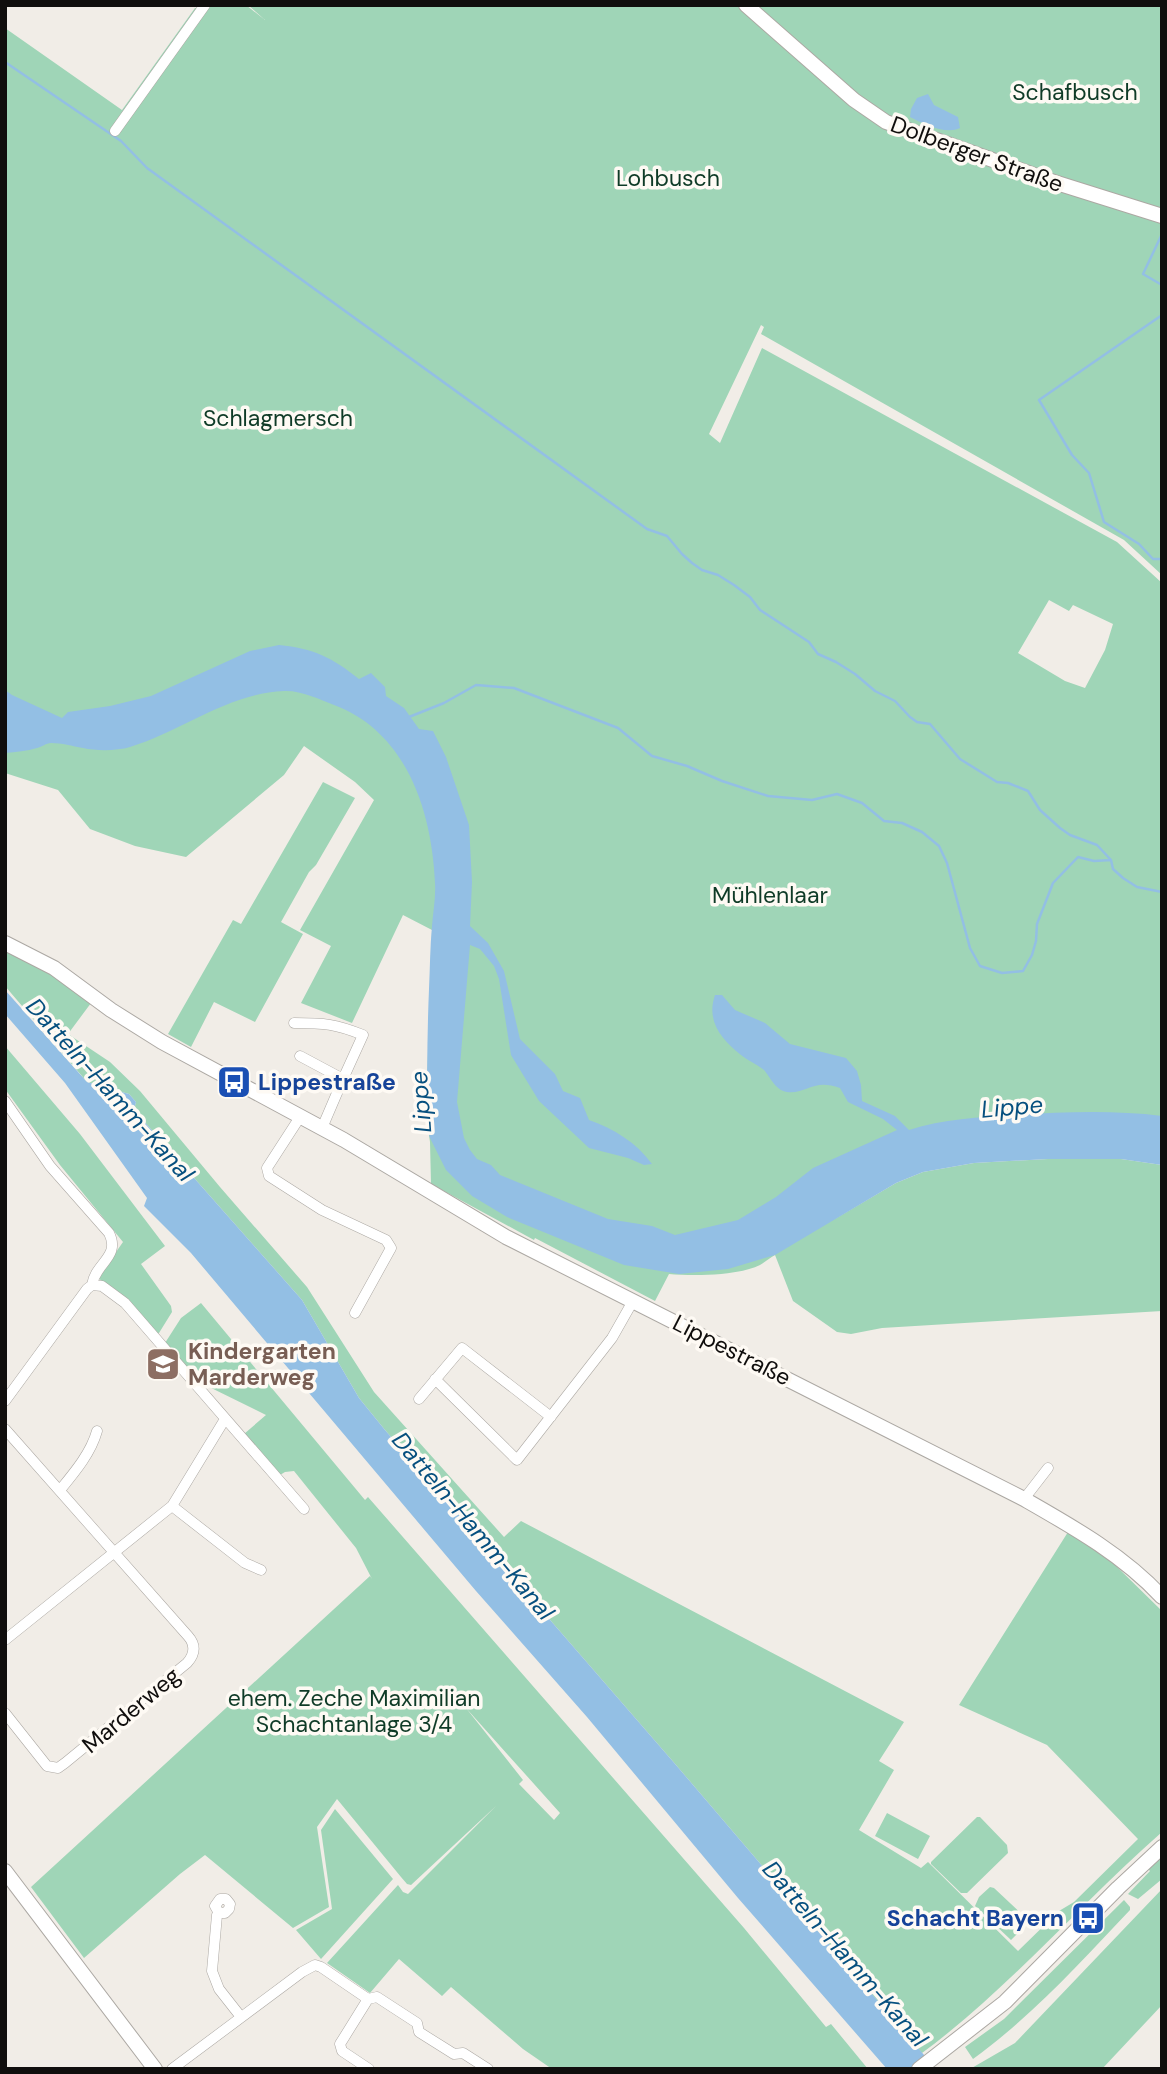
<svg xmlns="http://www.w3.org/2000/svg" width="1167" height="2074" viewBox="0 0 1167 2074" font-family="'DM Sans',sans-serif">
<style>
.green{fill:#9fd5b7;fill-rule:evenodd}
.water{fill:#93bfe4}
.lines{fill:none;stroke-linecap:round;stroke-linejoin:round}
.stream{stroke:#93bfe4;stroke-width:2.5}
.street-casing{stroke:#aca8a3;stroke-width:11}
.secondary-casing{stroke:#aca8a3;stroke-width:16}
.street{stroke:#fff;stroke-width:10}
.secondary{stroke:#fff;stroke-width:14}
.labels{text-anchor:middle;stroke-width:7;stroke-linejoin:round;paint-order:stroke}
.park-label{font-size:23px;fill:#0f3b27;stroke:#fefaf4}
.street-label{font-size:23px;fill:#100e0d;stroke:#fefaf4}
.transit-label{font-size:23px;font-weight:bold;fill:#164399;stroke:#fefaf4;text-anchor:start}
.education-label{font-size:23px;font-weight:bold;fill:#785e54;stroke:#fefaf4;text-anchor:start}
.water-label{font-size:24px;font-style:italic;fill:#07507f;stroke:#fefaf4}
</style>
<rect width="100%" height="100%" fill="#f1ede7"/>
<path class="green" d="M210,5H246L265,20L248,5H1162V575L1124,540L761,334L764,327L761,325L709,434L720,443L762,348L1117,542L1162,583V1163L1150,1159L1007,1154L905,1173L833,1220L896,1183L923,1172L974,1163L1048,1159H1121L1162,1165V1311L882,1328L851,1334L837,1332L793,1301L775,1255C770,1258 765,1262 760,1265C738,1276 693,1276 669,1274L655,1301L535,1238L534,1240L431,1184L430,1142L426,1115L432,930L403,915L352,1023L301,1003L331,946L300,930L374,800L355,782L304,746L284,775L186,857L135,846L90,829L58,790L5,773V28L122,110L195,8L207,10ZM1049,600L1069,611L1073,605L1113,624L1105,650L1085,688L1065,681L1018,653Z
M323,782L355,798L316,865L309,872L281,922L303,934L255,1022L214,1002L191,1047L168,1034L233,920L241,924Z
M5,946L94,999L68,1034L110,1062L140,1091L220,1187L307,1287L374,1392L504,1537L521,1521L904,1722L879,1761L894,1770L859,1830L921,1868L928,1862L1018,1951L1059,1911L1074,1902L1138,1839L1047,1745L959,1705L1068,1532L1109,1559L1162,1611V1832C1080,1904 1010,1988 922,2053L676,1765L385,1430L359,1398L302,1300L134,1110L136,1102L129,1094L87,1082L5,986Z
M5,1046L80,1134L165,1246L141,1264L171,1306L172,1312L159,1333L156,1334L127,1300L98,1278L123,1242L60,1165L5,1089Z
M201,1303L365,1500L368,1497L744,1928L826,2027L831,2024L868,2069H552L523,2049L451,1987L442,1996L399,1959L370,1993L327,1963L398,1885L403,1892L408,1894L496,1806L411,1885L407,1884L401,1877L337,1799L317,1827L329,1907L293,1928L205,1855L180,1874L84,1958L31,1887L370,1576L372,1579L356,1548L294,1471L285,1472L280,1475L244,1434L266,1415L197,1381L165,1343L181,1318ZM466,1708L560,1813L554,1820L519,1784L523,1780Z
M335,1809L393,1879L321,1959L296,1930L332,1909L321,1830Z
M887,1813L930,1836L918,1859L875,1836Z
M977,1817H980L1007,1845L1008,1853L967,1893H961L931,1864V1862Z
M1162,1853V1879L1138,1899L1128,1894L1150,1871L1148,1869Z
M990,1887L994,1888L1026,1918L1027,1922L1026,1925L1011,1940L975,1906L979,1897Z
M1162,1889V2005L1102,2069H970L1015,2043Z
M1124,1900L1130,1907V1910C1080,1963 1032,2016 973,2059L965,2047L1004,2019Z"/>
<path class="water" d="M928,94L934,105L958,117L960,128C946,135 923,124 910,117L911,109L917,98Z
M279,645C313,648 333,658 359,679L371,673L385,687L386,696L404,708L419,729L433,731L446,757L469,825L472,882L470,926L488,943L504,971L520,1039L555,1074L563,1091L580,1098L589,1120C614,1129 636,1142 652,1164L644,1165L628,1158L589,1148L539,1101L511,1055L499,979L494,966L480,949L470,945L457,1102L464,1138L470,1150L477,1159L491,1165L500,1175L608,1219L652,1226L675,1235L738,1220L776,1197L813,1168L897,1130L883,1119L848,1102L840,1088C813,1078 808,1094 787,1092C775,1090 771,1078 764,1070C757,1064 748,1061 741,1055C721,1039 706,1021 715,995H722L735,1010L765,1023L790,1044L846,1058L857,1071L861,1085L862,1101L895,1116L909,1130C943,1119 979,1117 1016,1115C1064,1112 1114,1110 1162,1116V1165L1121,1159H1048L974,1163L923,1172L896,1183L775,1255L728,1269L679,1274L624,1265L507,1217L472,1196L446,1170L430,1138L427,1128C427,1082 427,1036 429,989C430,968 430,947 432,926C433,912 436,897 435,883C432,812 407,732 334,705C319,699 300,690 284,691C229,693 182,731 130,747C117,751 96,751 83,748C72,746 62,743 51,743C46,743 42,747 37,748C27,751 16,752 5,753V690L12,695L62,718L68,712L110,706L151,696L250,651Z
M5,990L87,1082L129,1094L136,1102L134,1110L302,1300L359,1398L385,1430L676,1765L936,2069H887L738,1898L587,1717L476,1591L191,1253L144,1206L147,1198L65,1083L5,1014Z"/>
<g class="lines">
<path class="stream" d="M5,62L121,141L147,168L647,529L667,536L682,554L692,563L702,570L718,575L734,585L750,597L760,610L809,642L818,654L836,662L855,674L875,691L895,701L910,717L917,722L930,724L960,759L997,782L1008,783L1028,791L1040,810L1060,828L1070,835L1097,845L1111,860L1113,869L1123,878L1137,887L1162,892
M1162,234L1143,274L1162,285
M1162,315L1039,400L1072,455L1089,473L1104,522L1139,544L1153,559H1162
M409,717L444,703L476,685L514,688L618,728L652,756L687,766L722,781L768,796L812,800L837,794L862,803L884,821L902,823L922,832L939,846L947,863L970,948L980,966L1002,973L1023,971L1032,955L1036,941L1037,924L1053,883L1078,857L1094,861L1111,860"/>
<g class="street-casing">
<path id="street" d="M115,131L205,5
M294,1023C324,1023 336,1024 363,1035L343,1079
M300,1056L343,1079L322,1128
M5,1101L50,1166L109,1233C121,1257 95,1263 92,1285L87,1289L5,1401
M300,1117L267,1168L269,1176L322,1210L386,1240L391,1248L355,1313
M92,1285L102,1286L125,1303L304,1509
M435,1379L517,1460L612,1338L633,1301
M419,1399L462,1348L551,1417
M5,1429L188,1636C196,1645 195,1654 187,1663L65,1763L58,1768L47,1766L5,1713
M60,1490C74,1473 91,1453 97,1431
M1024,1499L1048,1468
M172,1506L245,1563L261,1570
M5,1640L172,1506L225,1419
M219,1913H225L229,1909L230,1904L226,1899H220L215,1906L219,1913L217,1915L212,1971L219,1989L241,2017
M368,1999L340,2044L342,2051L369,2069
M172,2069L302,1972L315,1965L321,1967L368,1999L377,1997L417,2023L419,2032L454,2054L463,2053L488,2069"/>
</g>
<g class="secondary-casing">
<path id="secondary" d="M746,5L854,100L886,122L1057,183L1162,216
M5,943L54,968L111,1010L162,1042L344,1140L506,1237L1024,1499C1073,1527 1123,1555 1162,1597
M5,1871L155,2069
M919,2069L1005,2002L1118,1888L1162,1847"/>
</g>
<use href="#street" class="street"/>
<use href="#secondary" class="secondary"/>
</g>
<defs>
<g id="bus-square" transform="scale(1.75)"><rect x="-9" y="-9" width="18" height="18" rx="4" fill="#1a4fb4" stroke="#fefaf4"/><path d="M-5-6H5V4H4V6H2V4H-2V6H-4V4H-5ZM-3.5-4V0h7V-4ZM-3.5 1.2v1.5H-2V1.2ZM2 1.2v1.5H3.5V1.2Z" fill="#fff"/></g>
<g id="school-square" transform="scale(1.75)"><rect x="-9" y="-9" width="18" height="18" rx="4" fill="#8d6e63" stroke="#fefaf4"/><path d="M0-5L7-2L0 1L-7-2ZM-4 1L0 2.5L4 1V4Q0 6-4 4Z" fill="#fff"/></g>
</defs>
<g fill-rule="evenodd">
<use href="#bus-square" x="234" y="1082"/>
<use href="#school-square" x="163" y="1364"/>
<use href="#bus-square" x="1088" y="1918"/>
</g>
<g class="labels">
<g class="park-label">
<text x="1075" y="100">Schafbusch</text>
<text x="668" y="186">Lohbusch</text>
<text x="278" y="426">Schlagmersch</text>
<text x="770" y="903">Mühlenlaar</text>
<text x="354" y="1706">ehem. Zeche Maximilian<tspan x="354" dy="26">Schachtanlage 3/4</tspan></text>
</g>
<g class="street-label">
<text transform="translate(977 154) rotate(20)" y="8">Dolberger Straße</text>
<text transform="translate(732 1350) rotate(27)" y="8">Lippestraße</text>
<text transform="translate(131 1710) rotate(-40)" y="8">Marderweg</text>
</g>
<g class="transit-label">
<text x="258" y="1090">Lippestraße</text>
<text x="1064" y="1926" text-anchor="end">Schacht Bayern</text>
</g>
<g class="education-label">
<text x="188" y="1359">Kindergarten<tspan x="188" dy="26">Marderweg</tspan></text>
</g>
<g class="water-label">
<text transform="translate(110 1090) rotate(48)" y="8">Datteln-Hamm-Kanal</text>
<text transform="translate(421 1102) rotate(-94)" y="8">Lippe</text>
<text transform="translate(1012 1107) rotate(-5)" y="8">Lippe</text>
<text transform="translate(473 1526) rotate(50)" y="8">Datteln-Hamm-Kanal</text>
<text transform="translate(845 1954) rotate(49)" y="8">Datteln-Hamm-Kanal</text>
</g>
</g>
<rect width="1167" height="2074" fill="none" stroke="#100e0d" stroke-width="14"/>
</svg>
